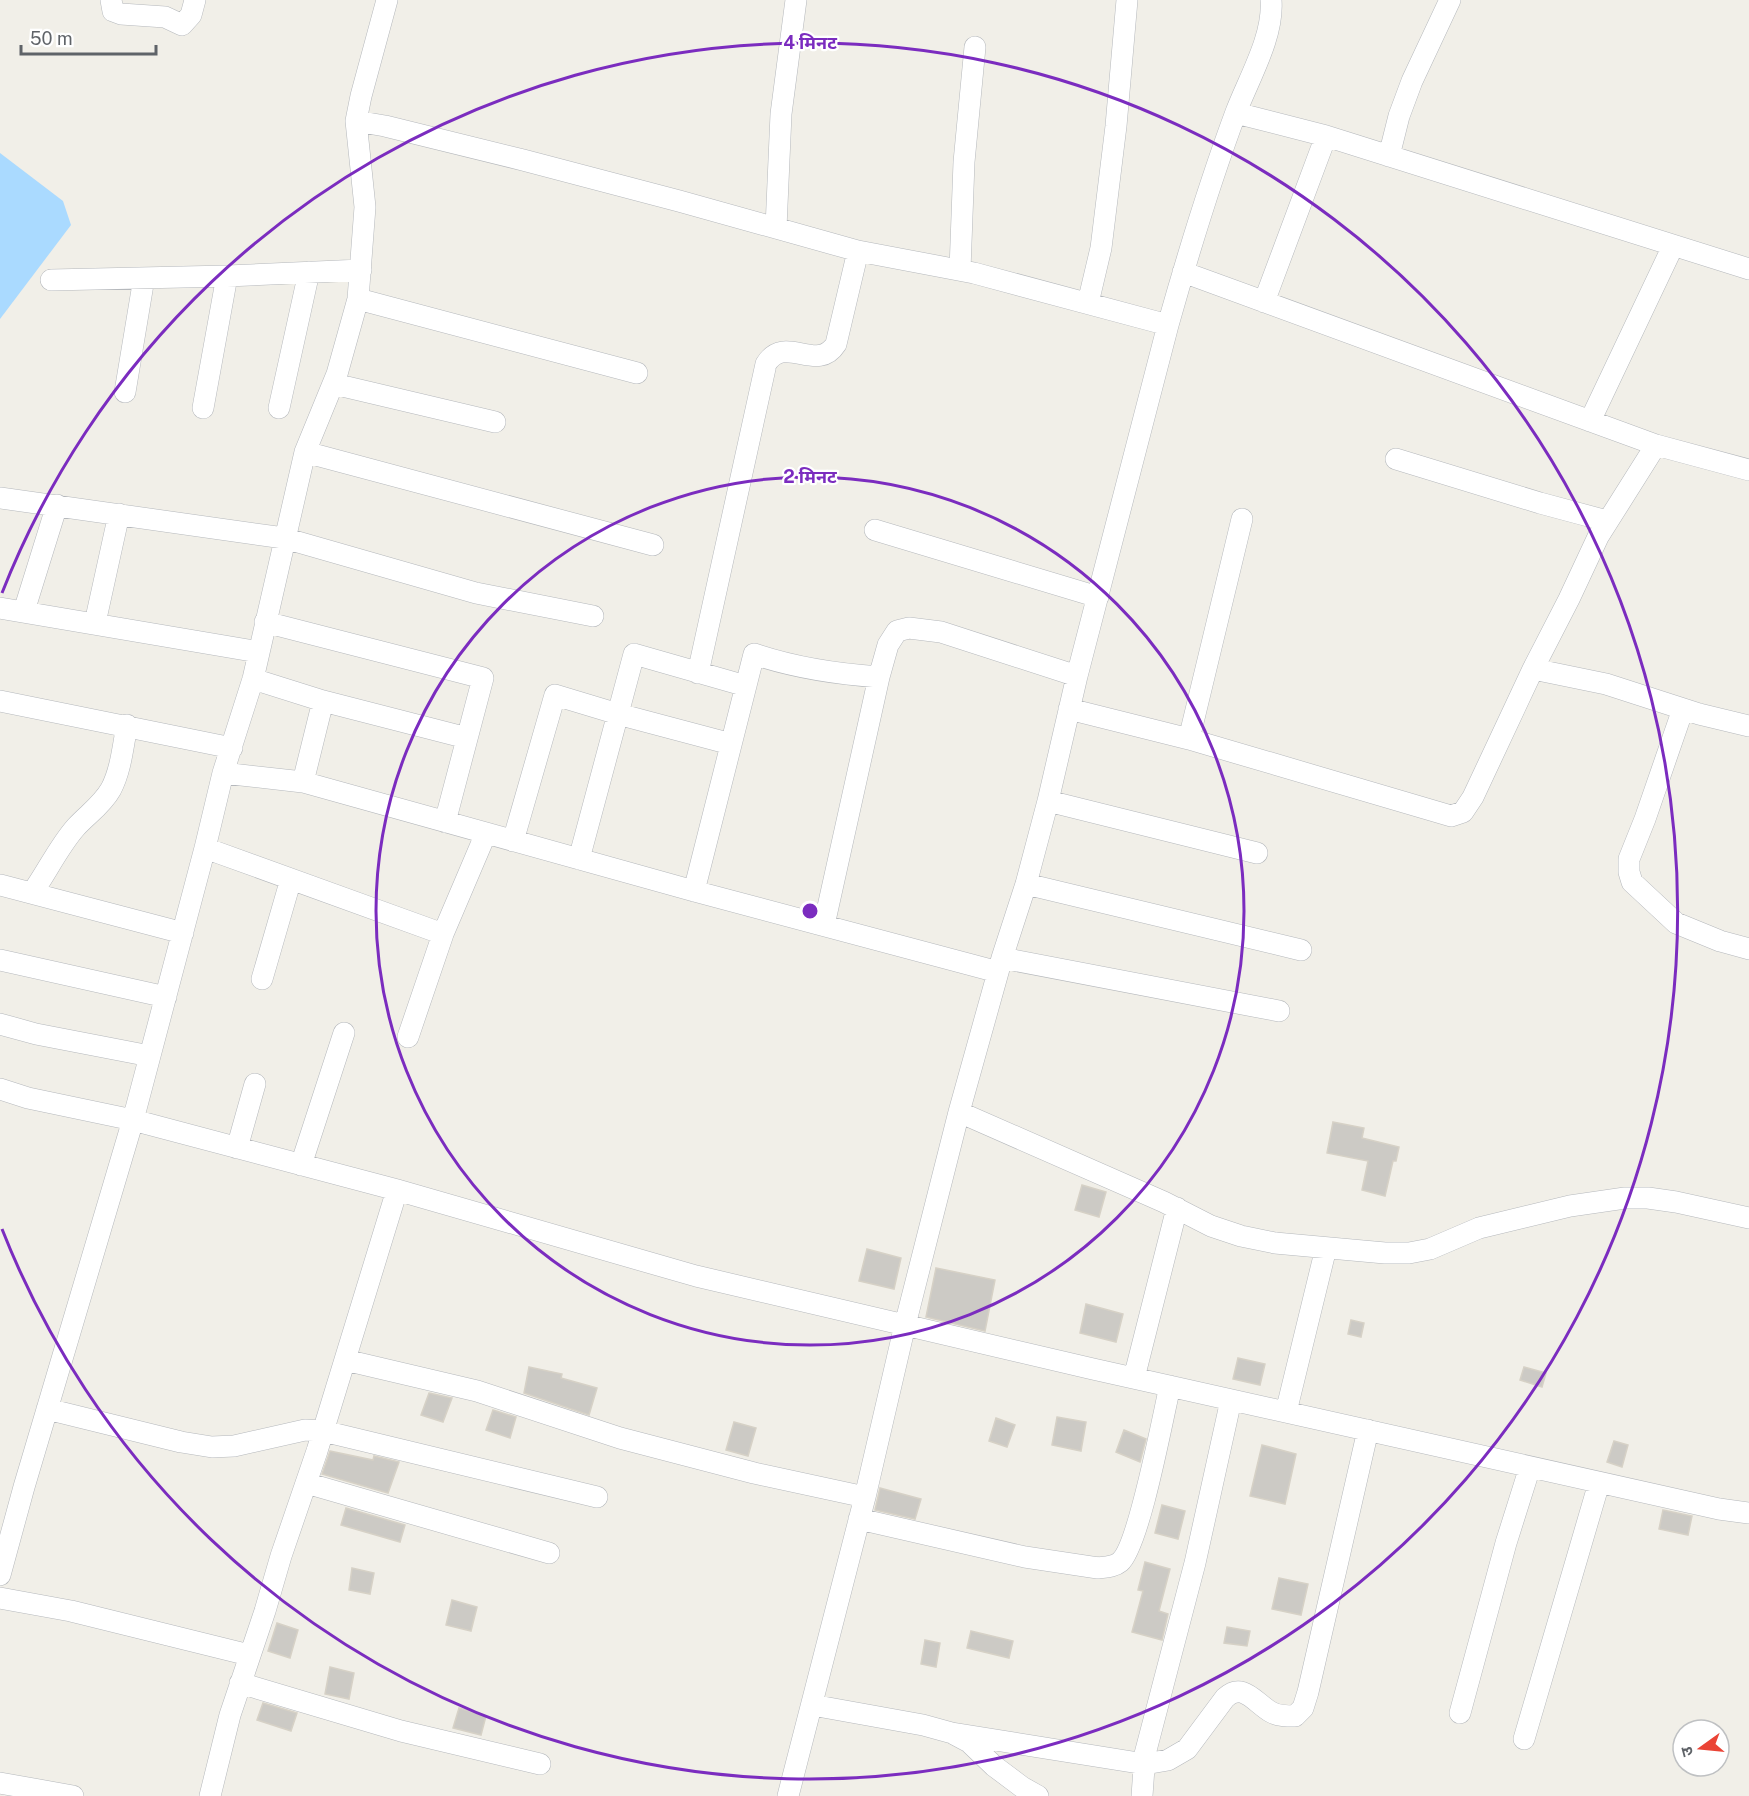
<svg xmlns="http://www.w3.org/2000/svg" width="1749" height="1796" viewBox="0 0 1749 1796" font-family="'Public Sans','Noto Sans Devanagari',sans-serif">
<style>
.water{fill:#aadaff}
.building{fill:#cccac5;stroke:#d6d1c6;stroke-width:1.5}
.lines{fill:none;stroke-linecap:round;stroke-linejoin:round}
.street-casing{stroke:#b5b8bc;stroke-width:22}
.street{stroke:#fff;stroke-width:21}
.ring{fill:none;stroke:#7b2cbf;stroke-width:3}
.centre{fill:#7b2cbf;stroke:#fff;stroke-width:3}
.ring-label{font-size:18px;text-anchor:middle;font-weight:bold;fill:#7b2cbf;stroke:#fff;stroke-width:4.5;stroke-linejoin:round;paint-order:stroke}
</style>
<rect width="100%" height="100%" fill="#f1efe8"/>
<path class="water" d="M0,153L63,201L71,225L0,319Z"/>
<path class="building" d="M1333,1122L1364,1128L1362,1138L1399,1147L1396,1161H1393L1385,1196L1362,1190L1368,1161L1327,1153Z
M1082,1185L1106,1192L1099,1217L1075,1210Z
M867,1249L901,1258L894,1289L859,1281Z
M936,1268L995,1280L985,1331L926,1317Z
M1086,1304L1123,1314L1116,1342L1080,1333Z
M1351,1320L1364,1323L1361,1337L1348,1334Z
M1238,1358L1265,1364L1260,1385L1233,1379Z
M529,1367L562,1374L561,1378L597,1388L589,1415L524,1393Z
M1524,1367L1546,1373L1542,1387L1520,1380Z
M429,1393L452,1398L443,1422L421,1415Z
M493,1410L516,1417L510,1438L486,1430Z
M1057,1417L1086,1422L1081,1451L1052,1445Z
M996,1418L1015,1425L1007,1447L989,1441Z
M734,1422L756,1428L748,1456L726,1450Z
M1124,1430L1146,1439L1140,1462L1116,1452Z
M1614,1441L1628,1445L1622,1467L1607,1462Z
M1262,1445L1296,1454L1285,1504L1250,1496Z
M330,1451L373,1460L374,1456L399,1462L388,1493L322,1474Z
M880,1488L921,1499L915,1519L875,1510Z
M1162,1505L1185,1511L1178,1539L1155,1533Z
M346,1508L405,1525L400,1542L341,1525Z
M1663,1510L1692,1516L1688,1535L1659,1529Z
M1145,1562L1170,1569L1159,1611L1168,1614L1162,1640L1132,1632L1143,1591L1138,1590Z
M352,1568L374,1573L370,1594L349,1590Z
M1279,1578L1308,1584L1301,1615L1272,1609Z
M452,1600L477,1607L471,1631L446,1625Z
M277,1623L298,1630L290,1658L268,1651Z
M1227,1627L1250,1631L1247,1646L1224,1643Z
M971,1631L1013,1641L1009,1658L967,1648Z
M925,1640L940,1643L936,1667L921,1664Z
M330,1667L354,1673L349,1699L325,1694Z
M263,1703L297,1713L291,1731L257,1720Z
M459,1708L486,1716L481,1735L453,1728Z"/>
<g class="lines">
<g class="street-casing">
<path id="street" d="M111,0L113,11L121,14L165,17L182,25L191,15L195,0
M1236,113L1326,136L1749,269
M356,121L385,126L523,160L679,201L858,251L974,273L1168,325
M1389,156L1399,116L1412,81L1450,0
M776,228L781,114L796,0
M960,270L964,162L975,47
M1183,272L1656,445L1749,470
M51,280L227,276L361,270
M358,299L637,373
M1264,302L1326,136
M1088,303L1101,248L1116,126L1127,0
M334,384L495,422
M125,392L144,278
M203,408L227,276
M279,408L309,272
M1590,421L1673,246
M305,452L653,545
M1396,459L1540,503L1607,521
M0,498L284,538L476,593L593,616
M875,530L1098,597
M0,608L259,652
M24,611L57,505
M265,622L483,678L445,822
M95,623L119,514
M1533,669L1606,684L1699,714L1749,726
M698,673L766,364C785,333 817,374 836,344L858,251
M253,679L323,701L467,738
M0,701L232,748
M1069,709L1189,739L1451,816L1463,812L1473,797L1533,669L1569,599L1598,537L1656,445
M1683,709L1645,819L1629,859V872L1632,882L1676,923L1720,941L1749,949
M1189,739L1242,519
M223,773L303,782L694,891L998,972
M303,782L323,701
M1048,801L1257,853
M513,841L555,695L618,714L731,744
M205,848L443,934
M579,859L634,654L746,686
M1026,884L1301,950
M0,885L183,933
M694,891L754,654C795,668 836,674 879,677
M32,893C47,872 59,846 76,827C88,814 102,805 111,789C121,770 123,746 127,725
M824,925L879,677L888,645L897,631L909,628L941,632L1077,676
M1002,958L1279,1011
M0,960L166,997
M262,979L291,879
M0,1024L36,1034L150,1056
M408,1037L443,934L486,833
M0,1089L28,1098L133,1120L397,1190L696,1276L1093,1369L1719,1509L1749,1513
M959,1112L1164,1202L1211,1226L1241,1236L1275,1243L1385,1253H1409L1430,1249L1479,1228L1570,1206L1625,1198H1648L1676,1202L1749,1218
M237,1148L255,1084
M301,1165L344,1033
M345,1360L477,1391L620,1438L754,1473L865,1497
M1134,1378L1177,1208
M47,1409L181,1442L212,1447L234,1446L305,1430L323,1431L597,1497
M1286,1412L1326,1248
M306,1483L549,1553
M859,1519L1025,1557L1098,1568C1105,1567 1114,1567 1120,1562C1139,1546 1163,1416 1170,1386
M0,1575L24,1487L133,1120L205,848L223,773L253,679L305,452L337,374L358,299L365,207L356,121L361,96L387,0
M0,1598L71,1611L249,1655
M240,1683L401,1731L540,1764
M812,1705L923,1725L952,1733L969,1742L994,1766L1022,1787L1038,1796
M1460,1713L1506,1543L1530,1467
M952,1733L1145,1764L1168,1760L1187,1749L1225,1698C1243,1681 1255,1703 1271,1712C1278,1716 1287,1716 1295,1716L1303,1708L1308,1692L1368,1430
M1524,1739L1599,1483
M0,1783L73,1796
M210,1796L230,1715L265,1611L281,1556L317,1451L397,1190
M788,1796L865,1497L905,1325L959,1112L1002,958L1026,884L1048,801L1077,676L1168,325C1188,254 1210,182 1236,112C1249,78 1274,36 1271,0
M1142,1796L1145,1754L1195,1563L1231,1400"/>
</g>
<use href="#street" class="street"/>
</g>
<g class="ring">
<circle cx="810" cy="911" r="434"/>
<path d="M2 593A868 868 0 1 1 2 1229"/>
</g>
<circle cx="810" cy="911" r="9" class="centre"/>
<g class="ring-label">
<text x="810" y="49">4 मिनट</text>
<text x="810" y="483">2 मिनट</text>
</g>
<g transform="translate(1701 1748) rotate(255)"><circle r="28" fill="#ffffff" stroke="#bfc1c3" stroke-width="1.5"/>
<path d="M0-4.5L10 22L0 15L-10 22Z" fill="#ea4335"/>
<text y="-9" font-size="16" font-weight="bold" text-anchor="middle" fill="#5f6368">उ</text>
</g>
<path d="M21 45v9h135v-9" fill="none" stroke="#5f6368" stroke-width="3"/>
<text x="30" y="45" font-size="18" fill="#5f6368" stroke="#ffffff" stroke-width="4.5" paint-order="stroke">50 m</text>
</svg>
